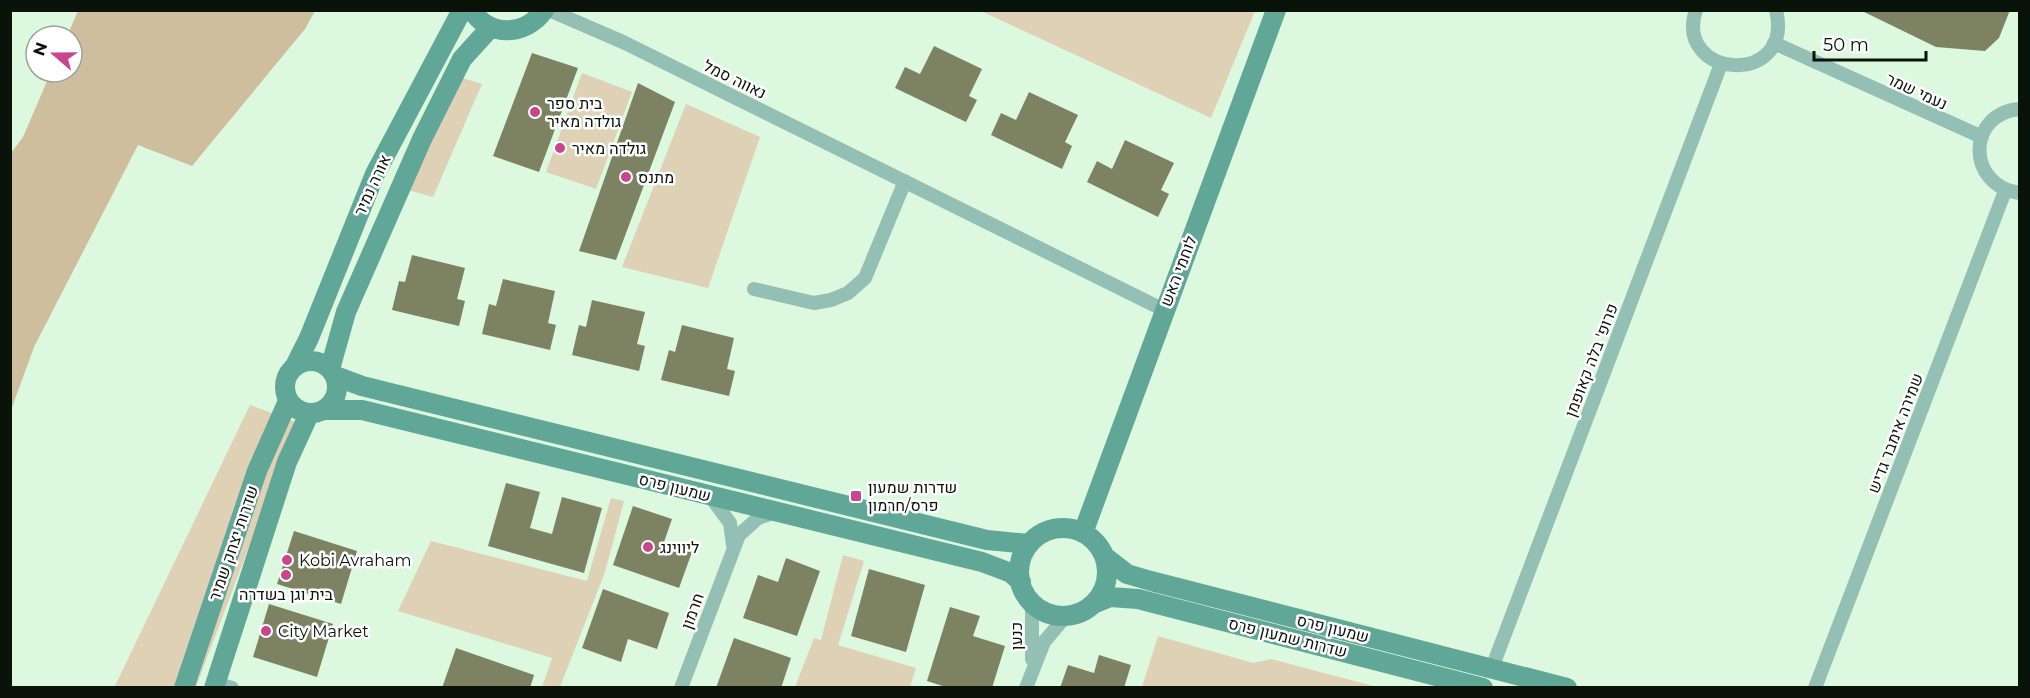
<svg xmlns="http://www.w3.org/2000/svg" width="2030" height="698" viewBox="0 0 2030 698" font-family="Montserrat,Heebo,sans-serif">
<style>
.green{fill:#ded1b5}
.forest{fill:#cfbe9d}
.building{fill:#7d8362}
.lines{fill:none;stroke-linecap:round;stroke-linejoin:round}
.street{stroke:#93bfb4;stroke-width:14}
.secondary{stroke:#61a798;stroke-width:20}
.poi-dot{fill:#ca468c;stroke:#fff;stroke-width:2}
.labels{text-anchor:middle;stroke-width:5;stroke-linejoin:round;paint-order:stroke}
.street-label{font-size:16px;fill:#09130a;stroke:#fff}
.poi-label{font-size:16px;fill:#09130a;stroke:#fff;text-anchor:start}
</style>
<rect width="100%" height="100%" fill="#dcf8de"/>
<path class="green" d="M981,11H1255L1211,118Z
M582,73L632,92L596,189L546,172Z
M453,75L482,84L433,197L401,188Z
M686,104L760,137L708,288L622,267Z
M250,405L296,422L196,687L114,688Z
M611,498L624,501L605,572L560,687H542L552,658L398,611L431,541L587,581Z
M843,555L864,561L838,645L916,668L910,687H795L814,638L821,640Z
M1158,636L1253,663L1271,659L1377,687H1142Z"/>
<path class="forest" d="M78,11H315L305,29L192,166L138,145L34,347L11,410V153L23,137L51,72H72V36H67Z"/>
<path class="building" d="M1860,10H2010L1999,38L1985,51L1936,47Z
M934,46L982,69L969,96L977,100L966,122L895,88L905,67L920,74Z
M532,53L578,68L539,172L493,156Z
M638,83L675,102L616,260L579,251Z
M1029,92L1078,115L1065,142L1072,146L1062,169L991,135L1001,113L1016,120Z
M1125,140L1174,163L1161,190L1169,194L1158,217L1087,182L1097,161L1112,169Z
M412,255L465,268L457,299L465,301L459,326L392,310L399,281L405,282Z
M503,279L555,291L548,323L556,325L550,350L482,334L489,304L496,306Z
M592,300L645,312L637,344L645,346L639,371L572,355L579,325L586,327Z
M682,325L734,338L727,369L735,371L729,396L661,380L669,350L675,352Z
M506,483L540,492L530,528L552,534L562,497L602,508L584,573L488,546Z
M633,506L672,519L664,542L692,552L679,588L613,565Z
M294,531L357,551L341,604L277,584Z
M786,558L820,571L797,636L743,618L758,575L778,582Z
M869,569L925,585L906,652L851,636Z
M603,589L669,613L657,649L628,639L621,662L582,648Z
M269,604L333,624L317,677L253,657Z
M950,607L980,616L973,636L1005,646L992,688H949L927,681Z
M734,638L791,658L781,688H716Z
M456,648L534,675L530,688H442Z
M1099,655L1131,665L1124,688H1060L1068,665L1094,673Z"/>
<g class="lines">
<path class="street" d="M549,10L623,42L1164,310
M1696,10C1673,79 1795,88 1776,10
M1774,43L1982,137
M2020,109C1966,113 1966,186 2020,193
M754,289L814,303L831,300L848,293L865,278L905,181
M710,496L730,523L733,545
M1032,602V659
M1492,668L1721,64
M215,683L232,688
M681,688L739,535L758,518L776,512
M1026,688L1044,642L1066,616
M1815,688L2005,191"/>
<path class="secondary" d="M472,10C489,38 526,36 544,10
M285 387a26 26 0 1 1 52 0a26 26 0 1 1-52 0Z
M295,366L309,338L375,174L462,10
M330,369L346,312L422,139L462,59L491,27
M335,376L362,386L987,540L1029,544
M325,410H362L982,562L1011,573L1021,582
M1019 572a44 44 0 1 1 88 0a44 44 0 1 1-88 0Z
M1083,533L1276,10
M1105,557L1127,574L1151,581L1567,688
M1093,604L1110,597L1138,599L1483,688
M184,688L257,471L288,401
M214,688L287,462L309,414"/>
</g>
<g class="poi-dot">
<circle cx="535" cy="112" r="6"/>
<circle cx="560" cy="148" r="6"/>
<circle cx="626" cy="177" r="6"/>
<rect x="850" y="490" width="12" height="12" rx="3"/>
<circle cx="648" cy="547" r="6"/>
<circle cx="287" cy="560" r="6"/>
<circle cx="286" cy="575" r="6"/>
<circle cx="266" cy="631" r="6"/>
</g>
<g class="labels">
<g class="street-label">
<text transform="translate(735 79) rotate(26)" y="6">נאווה סמל</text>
<text transform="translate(1917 91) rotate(25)" y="6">נעמי שמר</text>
<text transform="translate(372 185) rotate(-65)" y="6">אורה נמיר</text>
<text transform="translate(1178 271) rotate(-69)" y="6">לוחמי האש</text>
<text transform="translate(1591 360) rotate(-69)" y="6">פרופ' בלה קאופמן</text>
<text transform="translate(1895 433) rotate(-69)" y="6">שמירה אימבר גדיש</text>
<text transform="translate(675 487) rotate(14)" y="6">שמעון פרס</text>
<text transform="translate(233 543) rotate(-71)" y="6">שדרות יצחק שמיר</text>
<text transform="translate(692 611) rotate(-70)" y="6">חרמון</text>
<text transform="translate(1333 628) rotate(14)" y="6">שמעון פרס</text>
<text transform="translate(1016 636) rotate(-90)" y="6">כנען</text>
<text transform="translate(1288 637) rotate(14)" y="6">שדרות שמעון פרס</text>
</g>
<g class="poi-label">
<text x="547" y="109">בית ספר<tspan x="547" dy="18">גולדה מאיר</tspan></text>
<text x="572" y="154">גולדה מאיר</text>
<text x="638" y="183">מתנס</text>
<text x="868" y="493">שדרות שמעון<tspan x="868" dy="18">פרס/חרמון</tspan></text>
<text x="660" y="553">ליווינג</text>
<text x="299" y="566">Kobi Avraham</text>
<text x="286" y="600" text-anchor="middle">בית וגן בשדרה</text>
<text x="278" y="637">City Market</text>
</g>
</g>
<rect width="2030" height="698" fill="none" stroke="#09130a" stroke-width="24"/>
<g transform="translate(54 54) rotate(290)"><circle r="28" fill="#ffffff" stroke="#9da19d" stroke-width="1.5"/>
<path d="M0-4.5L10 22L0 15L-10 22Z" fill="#ca468c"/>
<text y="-9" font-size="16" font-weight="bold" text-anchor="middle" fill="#09130a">N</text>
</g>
<path d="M1814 51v9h112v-9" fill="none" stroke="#09130a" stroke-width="3"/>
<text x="1823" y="51" font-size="18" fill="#09130a" stroke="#ffffff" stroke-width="4.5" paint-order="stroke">50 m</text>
</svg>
